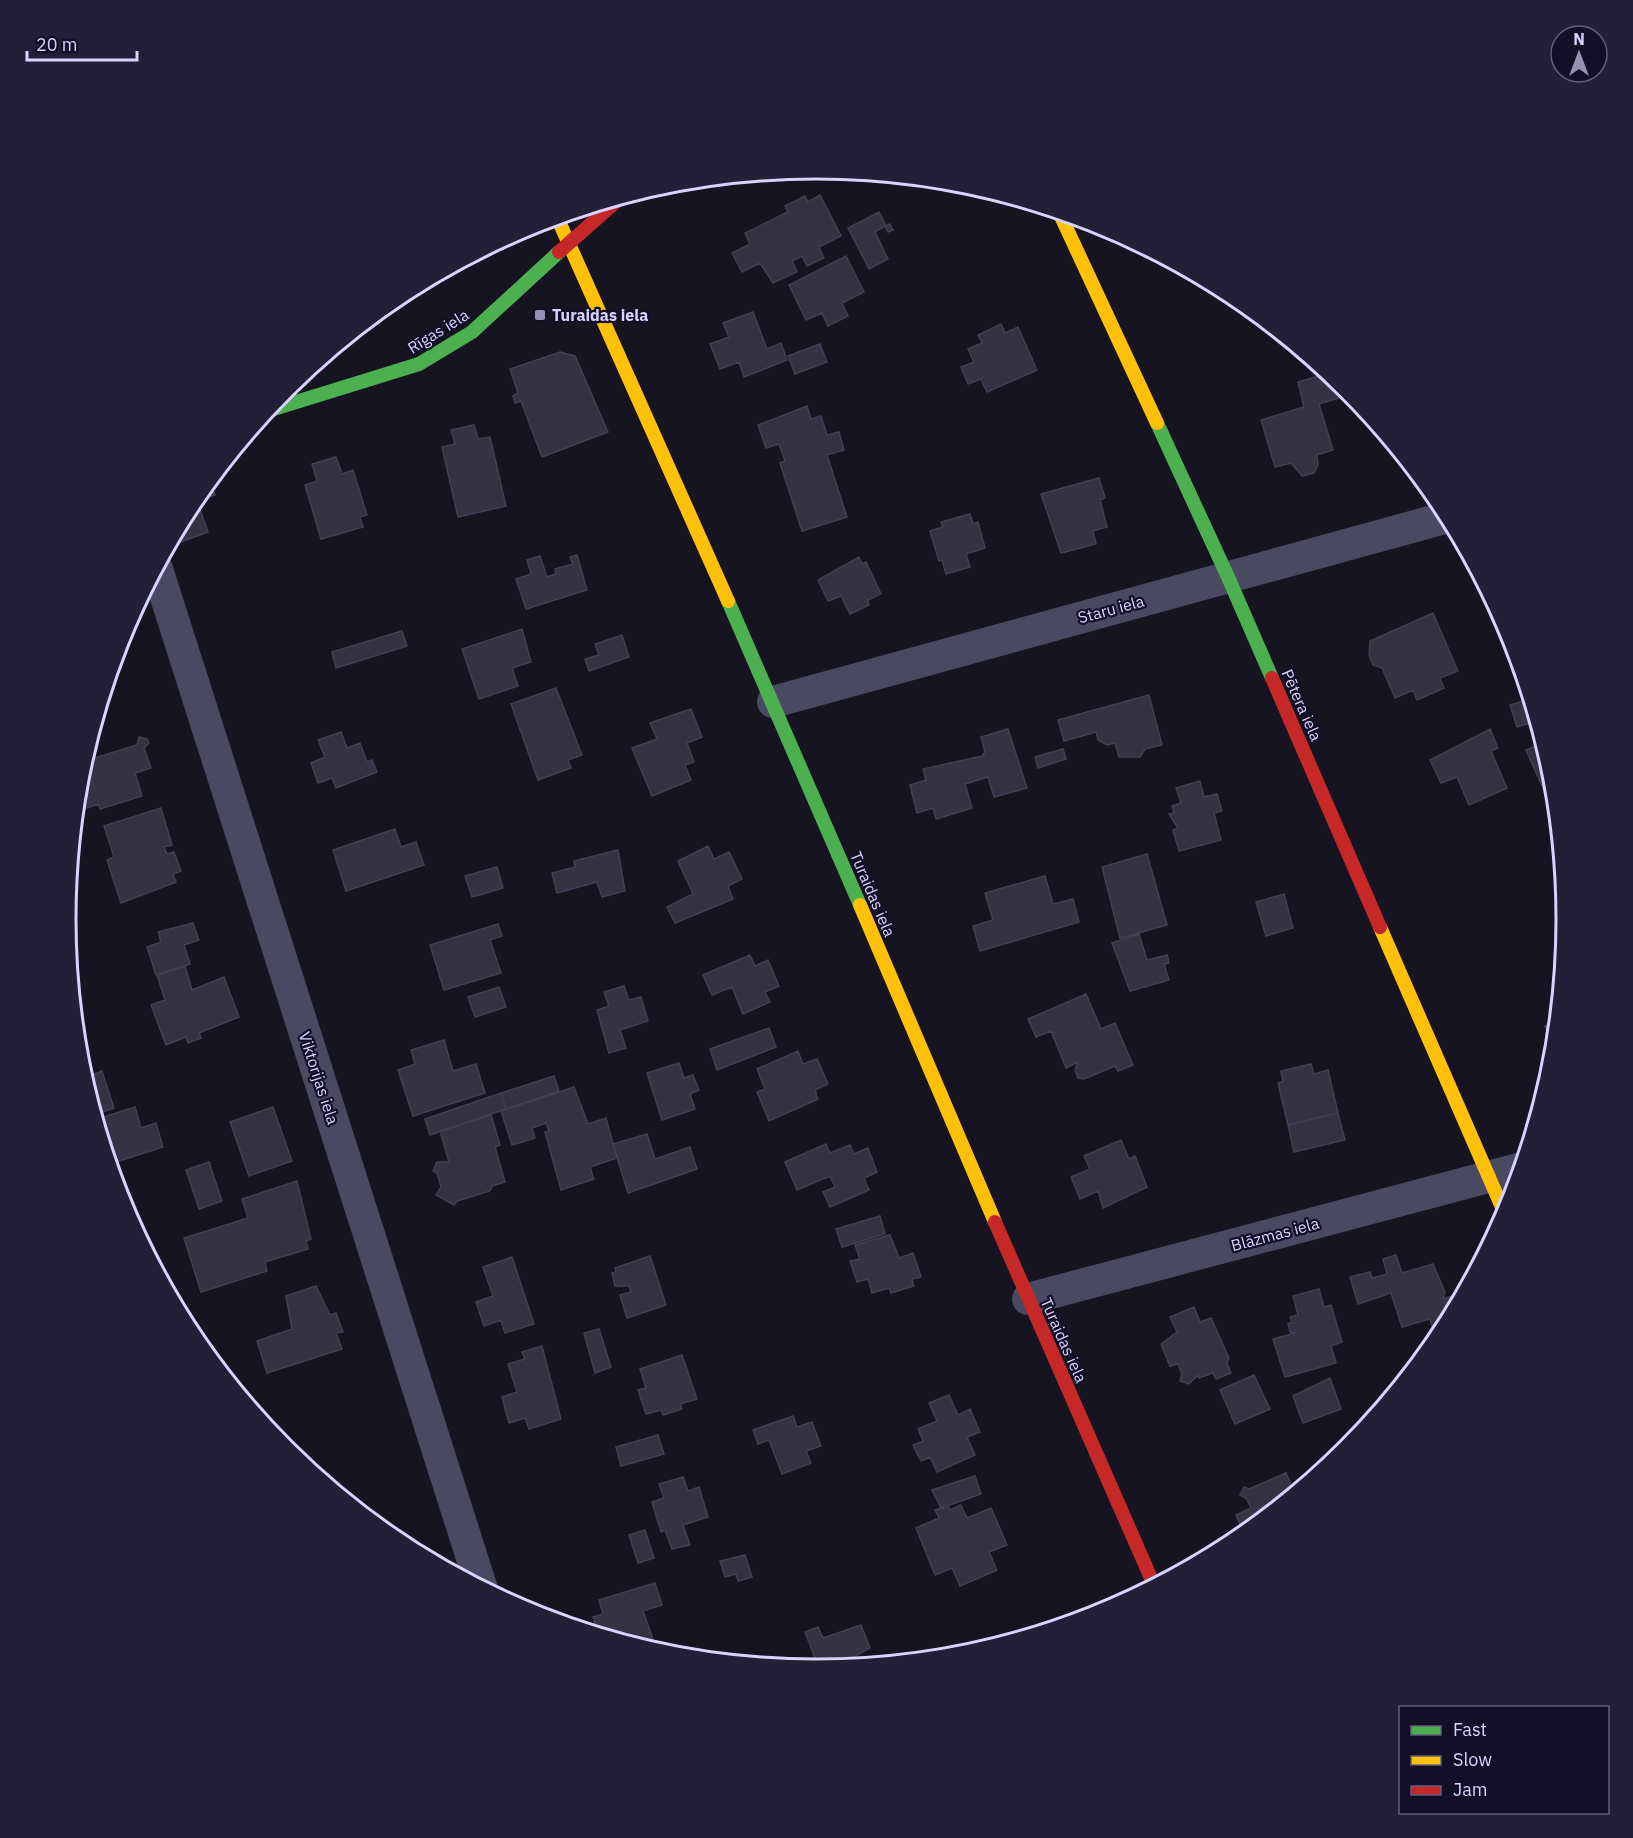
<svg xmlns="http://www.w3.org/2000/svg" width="1633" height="1838" viewBox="0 0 1633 1838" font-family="'IBM Plex Sans',sans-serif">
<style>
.building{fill:#343243;stroke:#433f54;stroke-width:1.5}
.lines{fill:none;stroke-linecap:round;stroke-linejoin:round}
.street{stroke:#4a4962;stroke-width:32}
.fast{stroke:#4caf50;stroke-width:14}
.slow{stroke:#ffc107;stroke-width:14}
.jam{stroke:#c62828;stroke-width:14}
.poi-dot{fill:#9591b1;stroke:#130f26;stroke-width:2}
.labels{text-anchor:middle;stroke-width:4.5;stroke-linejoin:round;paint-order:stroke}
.poi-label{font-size:16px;font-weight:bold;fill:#d9d4ff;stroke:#130f26;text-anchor:start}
.street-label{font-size:16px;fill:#d9d4ff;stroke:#130f26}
.rim{fill:none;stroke:#d9d4ff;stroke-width:3}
</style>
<rect width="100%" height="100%" fill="#161421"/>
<path class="building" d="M820,195L841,236L819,247L824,258L807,266L802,256L792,261L797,272L773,283L760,263L742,272L732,253L750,244L745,233L788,212L785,206L805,196L808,202Z
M879,212L886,226L890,224L893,230L888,232L885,226L875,232L888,259L869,269L848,228Z
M846,256L864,292L842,303L848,316L828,326L822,313L806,320L789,285Z
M753,312L767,349L781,343L787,360L744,377L739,362L720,369L710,344L729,337L723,323Z
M1001,324L1005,333L1018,327L1037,370L987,392L981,379L968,384L961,367L974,362L968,349L982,343L978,335Z
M820,344L827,362L795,374L788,356Z
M560,352L575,356L608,432L542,457L521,401L515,403L513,396L518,393L510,369Z
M1329,373L1347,389L1349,395L1319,404L1333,450L1317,455L1318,465L1314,473L1302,476L1291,463L1275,467L1261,420L1304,407L1298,382Z
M807,406L811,419L821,416L827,435L839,432L844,450L827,455L847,517L802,531L780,463L785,461L779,444L766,448L758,425Z
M474,425L478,439L490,437L506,506L458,517L442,447L455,444L451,430Z
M336,457L342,474L353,470L367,515L360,517L363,527L321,539L305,485L317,481L312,464Z
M1099,478L1105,498L1100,500L1107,527L1093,531L1096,544L1061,553L1041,494Z
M210,481L215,495L197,501L208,532L175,544L173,538L193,502Z
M970,514L973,524L978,522L985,548L966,554L970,567L946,574L942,560L939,561L930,531L943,527L941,522Z
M577,555L587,590L526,609L516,579L531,574L527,560L540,556L547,577L556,574L555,569L573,564L570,557Z
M859,557L862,564L866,562L881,594L868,600L869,605L850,614L841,596L828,601L818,580Z
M1480,576L1510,632L1514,646L1509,648L1478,577Z
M1433,613L1458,671L1440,678L1444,688L1417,700L1413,690L1395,698L1382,668L1373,665L1369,655L1370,641Z
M522,629L531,662L512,668L518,686L479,699L462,649Z
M402,631L407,646L336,668L332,652Z
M622,635L629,657L589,671L585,659L599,655L595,644Z
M556,688L582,755L568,760L571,768L538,780L511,704Z
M1149,695L1162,745L1145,749L1140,757H1119L1115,743L1107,745L1098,740L1096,732L1064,741L1058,720Z
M1530,699L1537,721L1517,727L1510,705Z
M691,709L702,737L687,743L694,762L685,765L691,780L652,796L632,748L657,739L650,723Z
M1008,729L1027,788L994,797L988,777L965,784L972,808L936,819L933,808L917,813L910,785L926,780L923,769L982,756L985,752L981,737Z
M1490,729L1498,748L1491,751L1507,788L1469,805L1457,777L1441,783L1430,760Z
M341,732L347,748L360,743L367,762L372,760L377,772L336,788L332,778L318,783L311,763L325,757L318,740Z
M139,737L147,739L149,743L144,748L151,768L135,773L142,796L100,809L99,804L77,811L80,775L88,772L85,761L137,745Z
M1543,743L1553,773L1555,793L1547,797L1526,750Z
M1063,749L1066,759L1038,768L1035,757Z
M1200,781L1204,797L1217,794L1222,811L1214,813L1221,840L1179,851L1173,830L1178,828L1169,814L1174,813L1172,806L1181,803L1176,788Z
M161,808L172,845L164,847L167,854L174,852L181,871L173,874L176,882L121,903L107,860L114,857L104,826Z
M395,829L401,847L416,842L424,865L346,891L333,850Z
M708,846L714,859L729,852L742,879L728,886L733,899L675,923L667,907L693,894L678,861Z
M618,850L625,891L602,897L597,882L557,893L552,873L575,867L574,861Z
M1147,854L1167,925L1120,938L1102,867Z
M497,867L503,888L472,897L465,876Z
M1045,876L1053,904L1073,899L1079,922L980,951L973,926L993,920L985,893Z
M1284,894L1293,928L1266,936L1256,902Z
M193,923L199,940L184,945L190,964L156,975L147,947L161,942L158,932Z
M498,924L502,936L490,940L501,973L444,990L430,945Z
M1139,934L1147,960L1167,955L1169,963L1164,964L1169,980L1130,991L1112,943Z
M750,955L755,966L768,960L779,986L765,992L770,1002L743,1014L732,987L712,995L703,975Z
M185,966L192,990L224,977L239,1017L199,1033L201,1038L188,1043L186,1037L166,1045L151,1005L165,1000L157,975Z
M624,986L629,1000L641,997L648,1021L620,1030L626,1048L609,1053L597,1010L609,1006L604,992Z
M499,987L506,1007L475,1017L468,997Z
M1086,994L1101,1029L1115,1023L1133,1065L1118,1071L1115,1066L1084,1079L1078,1078L1075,1070L1078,1062L1066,1068L1051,1031L1036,1037L1028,1019Z
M1557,1021L1554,1049L1545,1026Z
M769,1028L776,1047L717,1070L710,1049Z
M444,1040L453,1071L476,1064L485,1093L413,1116L398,1070L415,1064L411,1050Z
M798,1051L803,1064L817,1059L828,1084L815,1090L818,1099L769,1121L757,1092L765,1089L757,1069Z
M679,1063L684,1078L693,1075L699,1090L690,1094L695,1109L662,1120L647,1073Z
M1311,1064L1314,1074L1328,1070L1338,1113L1288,1125L1278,1083L1283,1081L1281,1071Z
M102,1071L114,1108L95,1115L84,1078Z
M554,1076L559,1091L506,1109L501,1093Z
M574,1087L588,1124L606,1118L617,1158L590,1167L594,1179L561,1190L545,1132L549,1131L546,1123L532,1128L535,1138L512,1145L501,1111Z
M501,1093L506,1109L430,1135L425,1119Z
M135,1107L141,1128L156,1123L163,1147L110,1164L97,1119Z
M273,1107L292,1161L249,1176L230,1122Z
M1338,1113L1345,1140L1294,1152L1288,1125Z
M491,1115L500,1145L495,1147L505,1182L492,1186L490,1191L457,1201L454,1205L436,1195L441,1187L437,1173L433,1171L437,1162H449L440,1131Z
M647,1134L655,1159L690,1147L697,1169L628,1193L613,1144Z
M1121,1140L1129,1159L1135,1156L1147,1187L1103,1208L1098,1191L1080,1199L1071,1177L1090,1169L1084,1156Z
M826,1144L830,1153L850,1145L854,1154L868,1148L877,1172L864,1178L869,1190L830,1207L823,1192L835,1187L830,1176L797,1190L785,1162Z
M209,1162L222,1201L199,1209L186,1170Z
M297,1181L311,1239L306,1241L308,1249L265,1262L267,1271L201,1292L184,1238L248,1218L242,1199Z
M880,1216L885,1234L842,1247L836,1229Z
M890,1235L899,1258L913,1253L921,1277L912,1279L914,1286L891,1293L889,1288L872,1293L868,1279L857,1282L850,1261L860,1259L855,1245Z
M1396,1255L1402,1273L1433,1264L1445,1292L1443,1299L1463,1293L1447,1324L1433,1329L1430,1319L1402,1327L1391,1293L1358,1304L1350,1277L1370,1272L1372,1278L1387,1274L1383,1259Z
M650,1256L666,1305L627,1318L620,1295L631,1292L629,1286H615L612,1273L616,1272L615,1268Z
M512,1257L534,1324L505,1333L501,1320L484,1326L476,1302L493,1296L483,1267Z
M316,1286L330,1315L336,1313L343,1332L336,1333L342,1349L267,1373L257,1341L292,1329L286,1296Z
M1319,1289L1324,1307L1331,1305L1342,1342L1331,1346L1336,1363L1285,1377L1273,1339L1295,1333L1290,1332L1288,1324L1292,1322L1290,1317L1298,1315L1293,1296Z
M1194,1307L1200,1322L1211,1318L1229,1358L1227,1363L1231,1373L1216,1379L1213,1373L1199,1378L1198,1375L1189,1384L1180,1381L1182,1374L1178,1364L1170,1366L1161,1344L1177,1332L1170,1317Z
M599,1329L611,1367L595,1373L584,1333Z
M542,1346L561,1419L529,1429L525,1418L509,1423L502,1397L517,1392L508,1364L525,1359L522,1352Z
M682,1355L697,1399L680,1404L682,1409L663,1415L661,1410L646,1414L638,1390L646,1388L640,1369Z
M1254,1375L1270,1409L1235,1424L1220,1390Z
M1330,1378L1341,1409L1303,1423L1293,1396Z
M949,1395L958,1415L970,1409L980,1432L967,1437L975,1455L937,1472L930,1457L921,1461L913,1445L923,1441L918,1429L937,1421L929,1403Z
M793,1416L797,1427L812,1422L821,1446L806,1451L811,1463L782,1474L769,1440L758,1444L753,1430Z
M658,1435L664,1454L621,1466L616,1447Z
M1286,1473L1295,1492L1244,1534L1236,1515L1251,1508L1246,1498L1240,1495L1244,1487L1249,1489Z
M975,1476L981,1494L941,1508L932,1490Z
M683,1477L688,1491L699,1487L708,1517L683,1525L690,1545L672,1549L665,1530L661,1532L652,1502L664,1498L659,1484Z
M961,1505L967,1518L991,1508L1007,1545L989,1552L997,1570L960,1586L952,1568L935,1575L916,1528L939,1518L935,1510L948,1506L950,1510Z
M645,1530L654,1558L638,1563L629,1535Z
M745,1555L752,1577L738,1581L736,1574L725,1577L720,1561Z
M655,1583L662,1605L643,1611L654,1642L641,1646L598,1633L593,1617L603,1614L599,1600Z
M861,1625L870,1648L846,1661L848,1666L819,1669L805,1632L818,1627L823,1638Z"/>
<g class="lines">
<path class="street" d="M157,569L481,1586
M773,702L1448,517
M1028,1299L1522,1168"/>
<path class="fast" d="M267,411L419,364L472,332L559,252
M1157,423L1228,577L1272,678
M728,601L860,905"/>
<path class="slow" d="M1059,212L1157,423
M557,217L728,601
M860,905L995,1222
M1380,927L1505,1214"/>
<path class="jam" d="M559,252L620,198
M1272,678L1380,927
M995,1222L1154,1585"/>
</g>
<rect class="poi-dot" x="534" y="309" width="12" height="12" rx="3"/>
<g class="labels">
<g class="poi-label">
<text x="552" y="321">Turaidas iela</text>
</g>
<g class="street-label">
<text transform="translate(438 331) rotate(-32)" y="6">Rīgas iela</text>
<text transform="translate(1111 609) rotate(-15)" y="6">Staru iela</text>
<text transform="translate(1302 705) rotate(66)" y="6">Pētera iela</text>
<text transform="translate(873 894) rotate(67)" y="6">Turaidas iela</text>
<text transform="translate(319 1078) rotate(72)" y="6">Viktorijas iela</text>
<text transform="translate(1275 1234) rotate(-15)" y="6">Blāzmas iela</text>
<text transform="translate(1064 1340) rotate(66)" y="6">Turaidas iela</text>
</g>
</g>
<path d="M0 0H1633V1838H0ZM76 919a740 740 0 1 1 1480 0a740 740 0 1 1-1480 0Z" fill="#231f37" fill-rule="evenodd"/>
<path class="rim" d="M76 919a740 740 0 1 1 1480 0a740 740 0 1 1-1480 0Z"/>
<rect x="1399" y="1706" width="210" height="108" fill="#130f26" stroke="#625e7d" stroke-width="1.5"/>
<rect x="1411" y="1726" width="30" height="9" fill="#4caf50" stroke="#625e7d" stroke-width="1.5"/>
<text x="1453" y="1736" font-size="18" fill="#d9d4ff">Fast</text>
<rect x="1411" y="1756" width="30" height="9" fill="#ffc107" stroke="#625e7d" stroke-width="1.5"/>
<text x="1453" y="1766" font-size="18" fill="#d9d4ff">Slow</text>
<rect x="1411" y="1786" width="30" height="9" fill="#c62828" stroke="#625e7d" stroke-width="1.5"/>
<text x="1453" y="1796" font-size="18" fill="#d9d4ff">Jam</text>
<g transform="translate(1579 54)"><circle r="28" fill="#130f26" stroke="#625e7d" stroke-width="1.5"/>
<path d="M0-4.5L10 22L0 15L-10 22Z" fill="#9591b1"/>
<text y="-9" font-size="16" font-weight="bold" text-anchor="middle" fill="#d9d4ff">N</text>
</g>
<path d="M27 51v9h110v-9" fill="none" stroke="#d9d4ff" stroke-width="3"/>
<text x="36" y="51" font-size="18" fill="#d9d4ff" stroke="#130f26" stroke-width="4.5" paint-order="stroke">20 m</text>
</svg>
